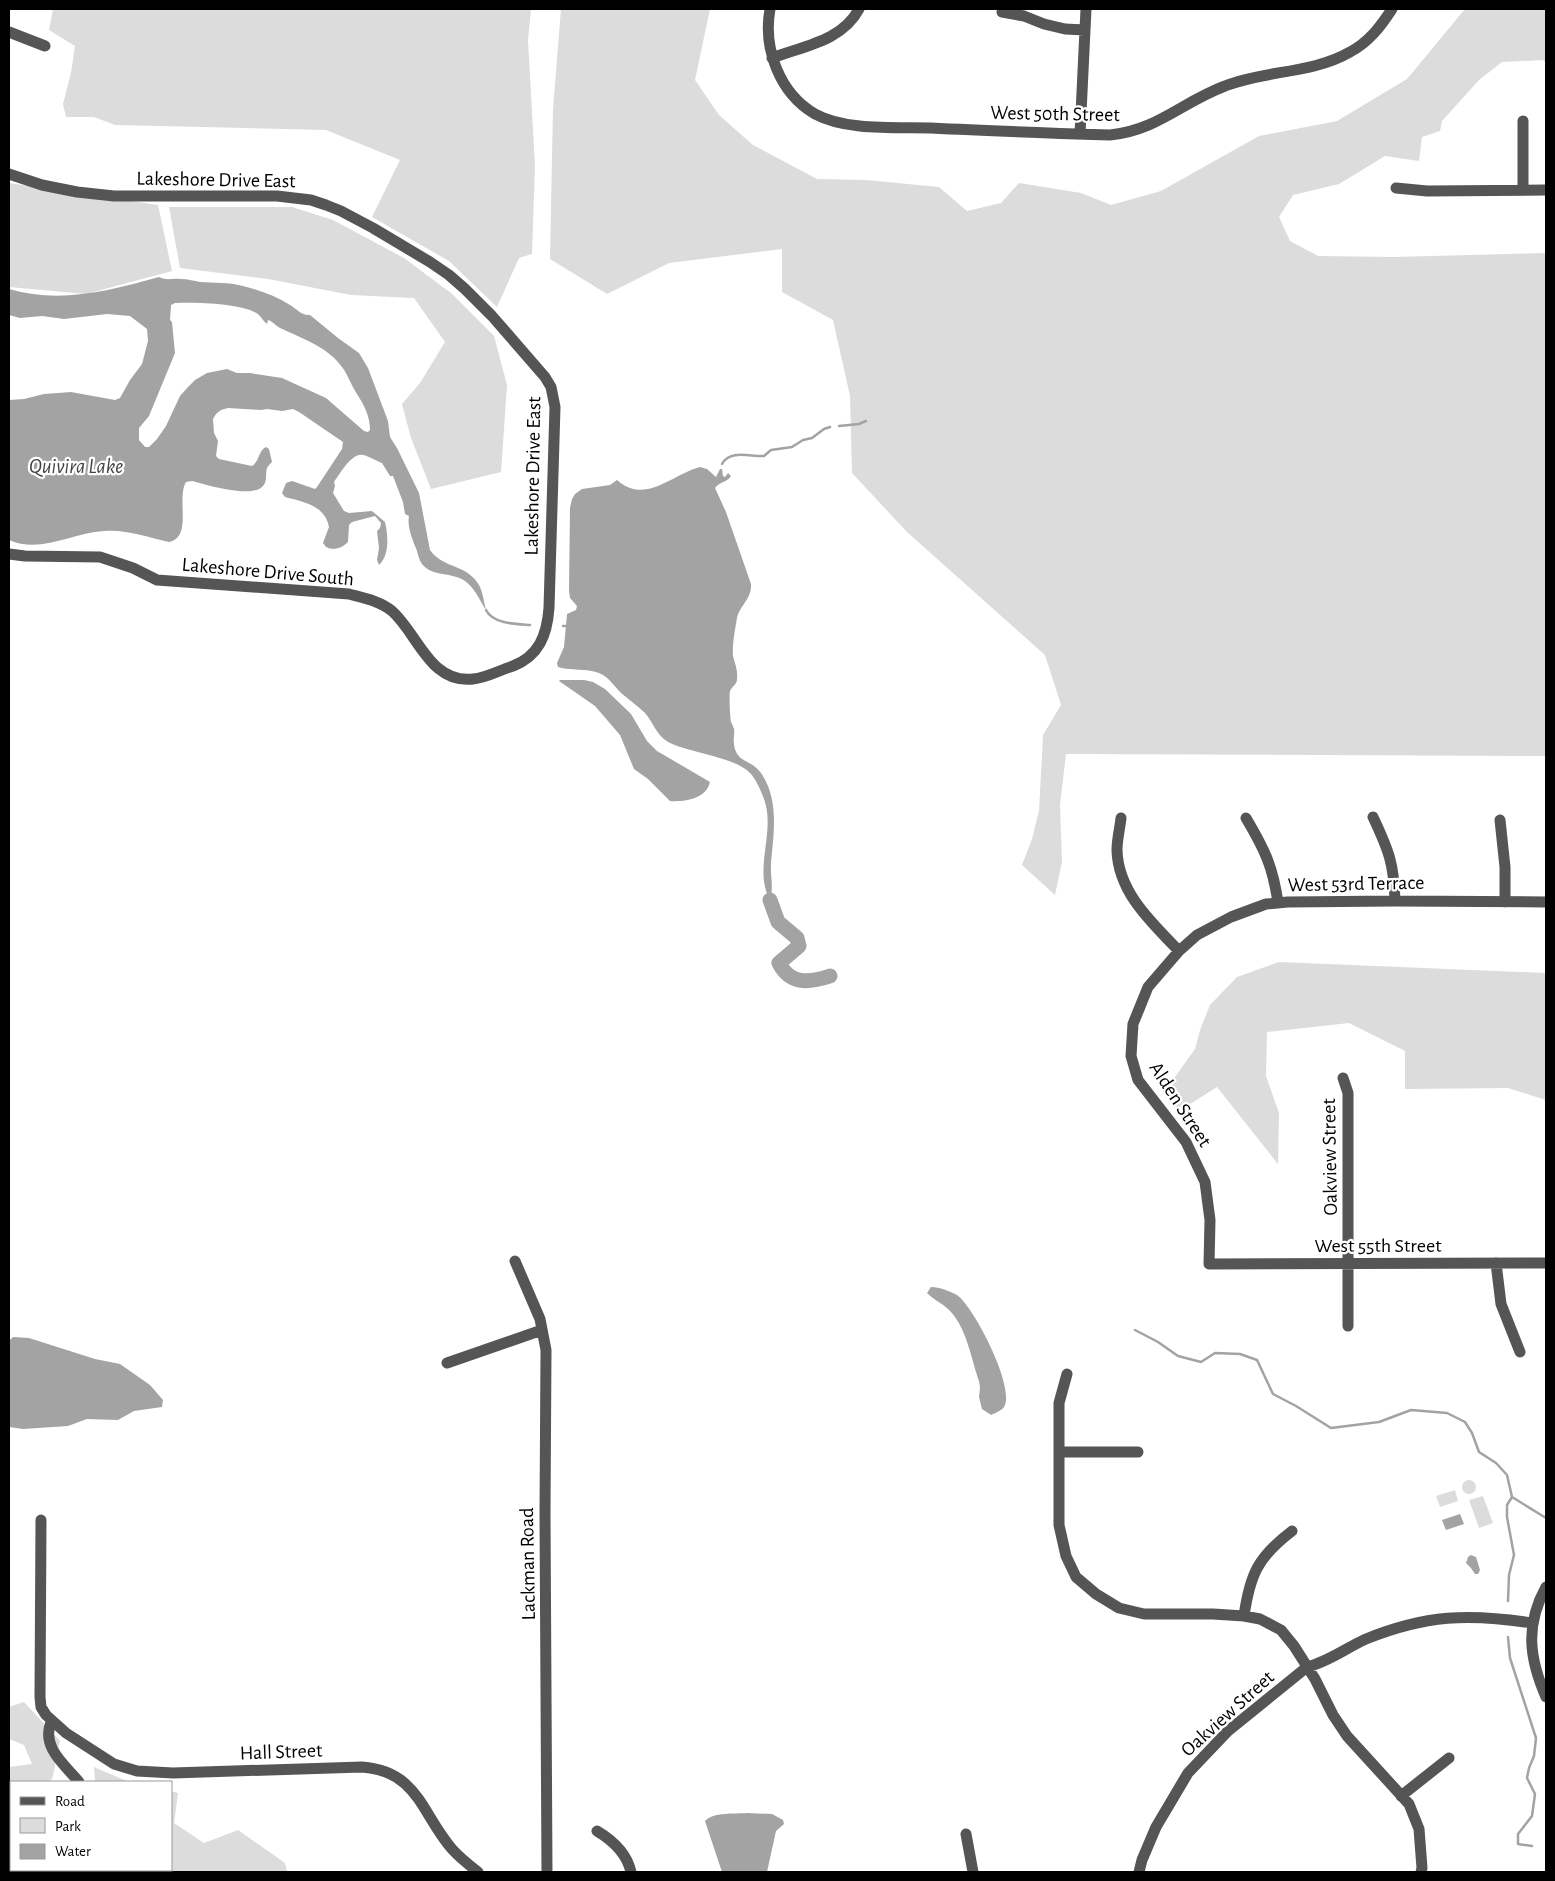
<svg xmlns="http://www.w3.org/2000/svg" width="1555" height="1881" viewBox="0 0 1555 1881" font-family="'Alegreya Sans',sans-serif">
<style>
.green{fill:#dcdcdc}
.water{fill:#a3a3a3;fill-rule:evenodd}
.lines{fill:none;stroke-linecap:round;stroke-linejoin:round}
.stream{stroke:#a3a3a3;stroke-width:2.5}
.river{stroke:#a3a3a3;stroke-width:15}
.minor{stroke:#555;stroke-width:11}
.labels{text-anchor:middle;stroke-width:4.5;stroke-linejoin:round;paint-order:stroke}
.street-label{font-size:20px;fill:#000;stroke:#fff}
.water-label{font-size:21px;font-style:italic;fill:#444;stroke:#fff}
</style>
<rect width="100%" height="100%" fill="#fff"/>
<path class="green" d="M53,9H531L528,40L535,166L532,254L519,258L497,307L449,261L372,217L400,160L326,130L115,125L94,117H66L63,104L71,73L75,46L49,30Z
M561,9H710L695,80L719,115L753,145L817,179L866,180L939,187L967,211L1001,203L1019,183L1081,193L1111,205L1161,191L1259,136L1337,121L1407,79L1465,9H1546V62L1543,60L1502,62L1479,80L1442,121L1440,131L1422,137L1419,161L1385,156L1339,184L1293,195L1279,217L1290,241L1318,256L1394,257L1546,253V756L1066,754L1060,805L1062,862L1055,895L1022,865L1032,839L1039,811L1043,735L1061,705L1045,655L907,532L852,473L850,396L833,320L782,292V249L669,263L607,294L550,259L553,109Z
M9,183L158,205L172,271L86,294L9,287Z
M169,207H292L333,220L404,258L451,293L494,336L507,385L501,472L431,489L411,438L402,404L420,383L445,342L414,298L351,295L268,279L180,268Z
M1279,962L1546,973V1100L1508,1088L1405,1089V1051L1349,1023L1267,1032L1266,1076L1279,1113L1278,1164L1217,1087L1179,1111L1173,1104L1170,1084L1195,1049L1200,1030L1210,1005L1237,977Z
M1462 1487a7 7 0 1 1 14 0a7 7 0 1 1-14 0Z
M1455,1490L1458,1501L1440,1507L1436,1496Z
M1483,1496L1493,1523L1479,1528L1469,1500Z
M24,1702L60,1741L53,1776L50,1782H11V1870H54V1872H9V1767L32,1764L24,1745L9,1739V1707Z
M94,1767L129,1782H95Z
M171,1791L178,1793L174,1823L204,1843L238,1830L285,1863L287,1872H99L100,1870H171Z"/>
<path class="water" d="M159,277C167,281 172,278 181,279C188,279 194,281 200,282C215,283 228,282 243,286C259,290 276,296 290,305C297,309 302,316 310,315L338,338L359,353L368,368L388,421L390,437L397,448L419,493L430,550C444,570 468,563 480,587C483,594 484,603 486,610C480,601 475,588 465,581C453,572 432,577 422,564C418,558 418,552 415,546C412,538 407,526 409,516L405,514L403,502L393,476H390L382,463C376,461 369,456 363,455C351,453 340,474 334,482L335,486L333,493L344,511L349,513L372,511L385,522C388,535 390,555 379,565L377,560L379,548L377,531L380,528L381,523L375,516L352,522L349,525L348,542C342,548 334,551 326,547L323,543L329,527C325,505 303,502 285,497L282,493L286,483L292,481L315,489L317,487L342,449L343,442L299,412L293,409L282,411L267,409L261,410L228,408L221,410L216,414L213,419L214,433L218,441L216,456L219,459L252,466C260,461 258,451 266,447L269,449L272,462C270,464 268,466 267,468C265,474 268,482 262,487C250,498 207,485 192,481L186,482C176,499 193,537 169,542C147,537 126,529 104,531C71,533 41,554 9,540V400L24,399L44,394L71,392L115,400L120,398L130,380L142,364L148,341L147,329L130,316L107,314L64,319L42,316L20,318L9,315V289C59,304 109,291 159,277ZM175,303C193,302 246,303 259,315C262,318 263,321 267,324L268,320C272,321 275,325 280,328C301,338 328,347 342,367C348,375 351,385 357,394C364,405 370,416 370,430L368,432L364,431L326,398L282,378L250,373H237L227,369L207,373L195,380L188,387L180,396L166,426L157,439L149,447H145L139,440V428L149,416L175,353L172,322L170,320L171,305Z
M700,467L707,469L716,477L720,469H722L723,476L725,477L728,473L731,476C727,483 720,481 715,488L726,512L751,584C752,599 740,605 737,618C735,630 732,645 733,656C735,664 738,670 737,679C737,685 732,686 730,691C729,695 730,717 731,722C732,724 733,726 734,729C735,733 733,739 734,744C736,763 751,759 761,773C779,799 774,832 771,862C770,875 774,888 770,900C753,869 776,832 764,799C761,791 756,779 750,773C735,757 689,753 668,742C656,735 653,722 645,713C638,706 629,700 621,693C614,686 609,677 599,673C586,668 571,671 558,667L557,663L564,647L567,614L576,610L577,606L570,598L569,591L570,508L572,499L575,494L582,489L610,485L617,480C645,505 671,475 700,467Z
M560,680H584L593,682L605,689L631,714L647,741L657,751L710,782C706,799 685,802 670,801L648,779L634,769L620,735L595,706L559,681Z
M931,1287C940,1287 949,1291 957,1295C974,1307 1016,1388 1004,1407C1001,1411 995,1413 991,1415L982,1409L979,1397L980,1388L979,1381C971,1358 967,1330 951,1312C944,1304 935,1301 927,1293Z
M13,1337L29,1338L95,1359L120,1364L150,1385L163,1400L162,1407L134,1411L118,1420L87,1419L68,1426L23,1429L9,1427V1341Z
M1460,1514L1464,1524L1446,1530L1442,1520Z
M1471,1555L1476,1557L1480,1570L1478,1574H1475L1471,1568L1466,1563L1468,1557Z
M747,1813L772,1814L783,1820L784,1824L776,1831L767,1872H722L705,1821C713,1812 735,1814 747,1813Z"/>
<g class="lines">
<path class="stream" d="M839,426L859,424L866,421
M722,464C730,449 751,457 764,456L771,450L792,447L803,440L812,438L824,429L830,427
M486,610C493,624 516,624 530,625
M563,626H566
M1135,1330L1158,1342L1178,1356L1201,1362L1215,1353L1240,1354L1257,1360L1273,1394L1296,1406L1331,1428L1379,1422L1411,1410L1447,1413L1465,1422L1472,1433L1479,1452L1496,1463L1507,1475L1512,1497L1546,1518
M1508,1601L1509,1575L1514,1555L1507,1517V1505L1512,1497
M1508,1637L1510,1658L1536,1738L1534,1756L1529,1768L1527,1778L1535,1794L1532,1816L1518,1834V1844L1532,1846"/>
<path class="river" d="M770,900L778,922L797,938L799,946L779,963C790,985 809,983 830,976"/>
<path class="minor" d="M770,9C763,48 779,93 815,114C846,131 896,127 931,128C991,131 1050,133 1110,135C1158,130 1182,102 1225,86C1265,70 1312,74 1350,52C1369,42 1381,26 1392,9
M1002,12L1024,16L1044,24L1065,29L1085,30
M9,32L45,46
M772,58C804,46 842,41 859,9
M1080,134L1086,9
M9,174L42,185L77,192L114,196H277L311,200L326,205L341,211L373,228L430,262L449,275L465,289L492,316L545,377L551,387L555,407L549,608C547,635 539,656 513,666C500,670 486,678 473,679C430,684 418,634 392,611C380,601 364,598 349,594L157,580L133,568L100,557L25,556L9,554
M1396,188L1427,191L1546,190
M1523,190V121
M1373,817C1389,851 1394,864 1395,901
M1121,818C1120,828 1117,839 1117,850C1118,892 1151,922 1179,951
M1246,818C1265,850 1273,867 1278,903
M1500,820L1505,867V902
M1546,902L1395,901L1288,902L1266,904L1231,917L1197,935L1179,951L1148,987L1133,1024L1131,1056L1138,1080L1186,1142L1205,1182L1210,1220L1209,1264L1546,1263
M1343,1078L1348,1093V1326
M515,1261L540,1319L546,1350L545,1513L547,1872
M1496,1263L1501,1304L1520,1352
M447,1363L542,1330
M1067,1374L1059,1403V1525L1066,1556L1076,1577L1096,1594L1119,1608L1144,1614H1213L1244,1616L1260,1619L1281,1630L1294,1646L1315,1679L1333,1715L1347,1736L1409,1804L1419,1829L1422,1868L1421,1872
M1059,1452H1138
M41,1520L40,1697L41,1707L46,1715L66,1733L114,1764L137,1771L173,1773L362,1767C418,1771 421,1813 452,1849C460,1858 469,1865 478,1872
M1546,1587C1525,1625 1529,1658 1546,1697
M1244,1616C1250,1574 1258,1557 1292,1531
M51,1722C41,1747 64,1764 79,1782
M1401,1796L1449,1758
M597,1831C612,1840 627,1854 631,1872
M966,1834L973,1872
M1139,1872L1142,1860L1156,1827L1188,1773L1228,1731L1307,1667C1328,1662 1346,1648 1366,1639C1425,1615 1469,1613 1532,1623"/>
</g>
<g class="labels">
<g class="street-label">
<text transform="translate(1055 113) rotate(1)" y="7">West 50th Street</text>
<text transform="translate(216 179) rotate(1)" y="7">Lakeshore Drive East</text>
<text transform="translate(532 476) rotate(-89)" y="7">Lakeshore Drive East</text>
<text transform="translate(268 571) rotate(5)" y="7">Lakeshore Drive South</text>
<text transform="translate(1356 883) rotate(-1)" y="7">West 53rd Terrace</text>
<text transform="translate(1181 1104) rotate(57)" y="7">Alden Street</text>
<text transform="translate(1329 1157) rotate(-91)" y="7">Oakview Street</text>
<text x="1378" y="1252">West 55th Street</text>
<text transform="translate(527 1564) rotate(-91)" y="7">Lackman Road</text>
<text transform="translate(1227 1713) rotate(-42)" y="7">Oakview Street</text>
<text transform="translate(281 1751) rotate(-2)" y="7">Hall Street</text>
</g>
<g class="water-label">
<text x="76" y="473">Quivira Lake</text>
</g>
</g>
<rect width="1555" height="1881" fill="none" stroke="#000000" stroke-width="20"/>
<rect x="10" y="1781" width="162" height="90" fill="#ffffff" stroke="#999999"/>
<rect x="20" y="1797" width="25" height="8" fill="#555555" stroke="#999999"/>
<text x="55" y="1806" font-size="15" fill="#000000">Road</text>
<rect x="20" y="1818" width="25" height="15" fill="#dcdcdc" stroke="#999999"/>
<text x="55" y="1831" font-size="15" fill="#000000">Park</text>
<rect x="20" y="1844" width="25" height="15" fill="#a3a3a3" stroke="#999999"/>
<text x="55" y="1856" font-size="15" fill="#000000">Water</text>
</svg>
